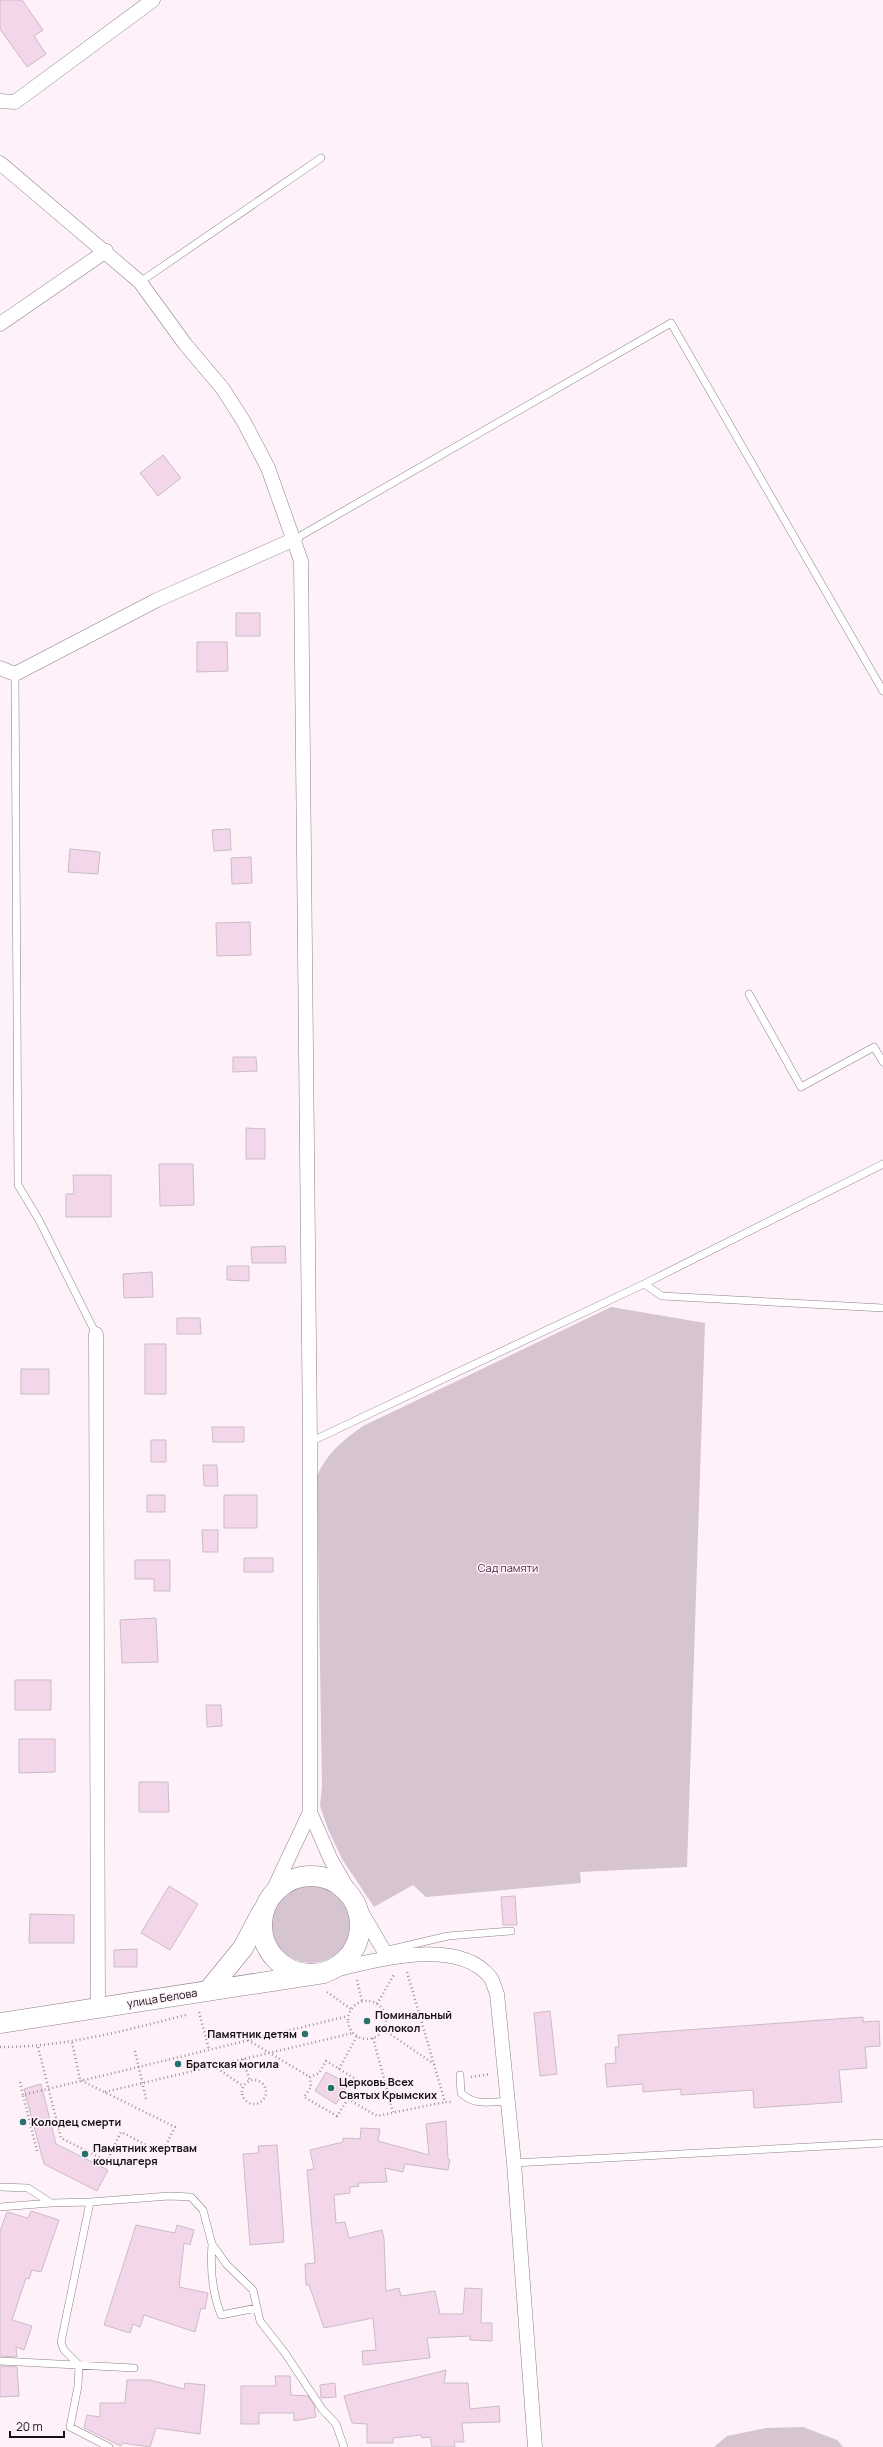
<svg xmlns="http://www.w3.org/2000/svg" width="883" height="2447" viewBox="0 0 883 2447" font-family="Manrope,sans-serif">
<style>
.green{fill:#d6c4d0}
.building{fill:#f4d6ea;stroke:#c9bdc5}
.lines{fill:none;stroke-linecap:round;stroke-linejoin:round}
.service-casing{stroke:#8c8188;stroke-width:8}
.minor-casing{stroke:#8c8188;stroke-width:15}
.secondary-casing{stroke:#8c8188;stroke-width:21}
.path{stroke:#9d949a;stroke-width:2.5;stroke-dasharray:1 3;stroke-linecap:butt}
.service{stroke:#fff;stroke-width:7}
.minor{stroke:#fff;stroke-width:14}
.secondary{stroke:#fff;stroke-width:20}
.poi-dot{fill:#27706b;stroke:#fef1f9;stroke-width:1.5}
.labels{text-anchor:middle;stroke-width:3;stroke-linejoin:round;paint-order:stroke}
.park-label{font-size:11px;fill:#522a47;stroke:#fef1f9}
.street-label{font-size:11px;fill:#161215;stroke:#fef1f9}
.poi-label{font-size:11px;font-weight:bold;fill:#161215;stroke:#fef1f9;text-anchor:start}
</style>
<rect width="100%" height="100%" fill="#fef1f9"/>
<path class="green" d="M611,1307L705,1323L687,1867L580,1872L581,1883L426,1897L413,1885L374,1907L342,1859L328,1829L320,1806L322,1787L317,1476C327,1453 343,1440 363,1426Z
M271 1923a40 40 0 1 1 80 0a40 40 0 1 1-80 0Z
M803,2427L837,2440L843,2447H714L727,2436L766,2428Z"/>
<path class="building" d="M0,0H22L43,30L34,36L46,54L27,67L0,29Z
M163,455L181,478L158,496L140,473Z
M236,613H260V636H236Z
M197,642H227L228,671L197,672Z
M230,829L231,850L214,851L212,830Z
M70,849L100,852L98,874L68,872Z
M251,857L252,883L232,884L231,858Z
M250,922L251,955L217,956L216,923Z
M233,1057H256L257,1071L233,1072Z
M246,1128L265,1129V1159H246Z
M159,1164H193L194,1205L160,1206Z
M73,1175H111V1217H66V1194H74Z
M285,1246L286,1263H252L251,1247Z
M227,1266H249V1281L227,1280Z
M152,1272L153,1297L124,1298L123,1274Z
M177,1318H200L201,1334H177Z
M145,1344H166V1394H145Z
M21,1369H49V1394H21Z
M212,1427H244V1442H213Z
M151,1440H166V1462H151Z
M203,1465H217L218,1486H204Z
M147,1495H165V1512H147Z
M224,1495H257V1528H224Z
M202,1530H218V1552H203Z
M244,1558H273V1572H244Z
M135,1560H170V1591H154V1579H135Z
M156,1618L158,1662L122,1663L120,1620Z
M15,1680H51V1710H15Z
M206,1705H221L222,1726L207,1727Z
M19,1739H55V1772L19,1773Z
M139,1782H168L169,1812H139Z
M169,1886L198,1904L170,1950L141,1933Z
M515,1896L517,1925H503L501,1897Z
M30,1914L74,1915V1943H29Z
M137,1949V1967H114V1950Z
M550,2011L557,2074L540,2076L534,2013Z
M863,2017V2022L879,2021L880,2046L865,2047L867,2068L839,2070L842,2102L754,2108L753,2090L681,2095V2089L643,2092V2084L607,2087L605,2064L616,2063L615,2047H619L618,2035Z
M326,2072L348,2084L336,2104L315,2091Z
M41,2084L56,2144L108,2170L97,2191L44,2164L24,2089Z
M446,2121L448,2159L450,2160L448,2170L405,2164L403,2172L385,2168L387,2182L358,2183L359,2186L350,2187V2193L334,2195L336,2223L345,2222L349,2238L382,2230L384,2239L386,2291L399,2288L401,2296L435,2291L440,2314H463L465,2288L482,2289L481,2323H492V2341L470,2340V2336L427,2338L430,2358L363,2365L362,2351L376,2350L373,2318L324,2328L309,2285H306L305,2264L315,2263L307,2170L314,2169L310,2150L343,2142V2138L360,2139L361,2128L380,2129L378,2141L429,2155L426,2124Z
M277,2145L284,2242L250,2245L243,2154L259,2153L258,2146Z
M31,2211L59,2220L41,2272L32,2270L29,2279L26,2278L12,2320L32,2326L24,2350L16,2347L17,2357L0,2356V2231L7,2212L28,2218Z
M136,2225L175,2233L177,2225L194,2230L190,2245L184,2243L179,2287L208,2293L205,2309L201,2308L195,2332L144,2315L140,2327L133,2324L130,2333L104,2325Z
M0,2366L17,2367L19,2396L0,2397Z
M446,2370L444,2383H468L470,2409L499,2406L500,2422L462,2423L464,2442H454L455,2447H432L430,2437L422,2438L421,2435L393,2438V2443H367V2424L352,2423L344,2396Z
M275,2376H290L291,2395L308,2396L314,2405L316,2417L294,2421V2413H259V2424H241V2386H276Z
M127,2380H150L184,2389L185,2383L205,2385L200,2434L156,2428L150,2447L122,2443L121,2446L84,2428L87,2415L100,2417V2403H125Z
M335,2383L336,2397L321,2398L320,2385Z"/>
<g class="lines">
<g class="service-casing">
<path id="service" d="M140,282L321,158
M295,539L671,323L883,691
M15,674L18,1185L39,1220L96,1334
M749,994L801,1087L874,1047L883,1062
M644,1284L662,1296L883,1308
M310,1442L644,1284L883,1164
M384,1951L448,1936L511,1931
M460,2075L461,2093C474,2106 490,2102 508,2101
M514,2163L883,2143
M0,2187L28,2188L51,2203L90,2202L169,2196L191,2197L203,2210L212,2244L227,2265L253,2290L260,2321L285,2353L322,2409L336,2424L344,2447
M90,2202L61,2342L64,2350L79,2365L78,2386L70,2427L109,2447
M0,2207L51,2203
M212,2244C210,2269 212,2292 221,2315L257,2308
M0,2361L134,2368"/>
</g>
<g class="minor-casing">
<path id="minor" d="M0,101L15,102L153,0
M0,163L140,282L185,344L223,389L244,422L268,468L301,561L310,1442V1812L331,1860L387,1956
M0,324L106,251
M0,668L15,674L157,600L295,539
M96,1334L98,2008
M270,1897L310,1812
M324,1973C367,1962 456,1935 490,1977C493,1981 495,1989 497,1994L514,2163L535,2447"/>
</g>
<g class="secondary-casing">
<path id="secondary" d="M262 1925a49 49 0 1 1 98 0a49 49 0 1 1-98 0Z
M208,1991L243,1948L262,1912
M0,2023L324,1973"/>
</g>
<path class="path" d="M407,1972L445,2102H452
M357,1980L362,2001
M327,1992L351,2009
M348 2020a19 19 0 1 1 38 0a19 19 0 1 1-38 0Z
M377,2004L395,1973
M199,2012L209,2049
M384,2030L434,2064
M373,2038L393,2112
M248,2040L310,2077
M0,2047C65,2047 123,2031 186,2015
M38,2047L61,2138L107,2161L121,2132L162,2153L175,2127L80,2080L72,2042
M135,2051L146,2099
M243,2059L250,2081
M214,2066L243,2086
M339,2069L357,2036
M471,2077L490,2074
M242 2092a12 12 0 1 1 24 0a12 12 0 1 1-24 0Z
M20,2082L23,2095
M105,2092L353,2033
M348,2099L337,2116L304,2097L311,2087L310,2077L319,2073L326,2061L359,2081L348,2099L377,2116L445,2102
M37,2151L23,2095L348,2016"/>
<use href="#service" class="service"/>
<use href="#minor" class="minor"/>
<use href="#secondary" class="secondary"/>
</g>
<g class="poi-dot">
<circle cx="367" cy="2021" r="4"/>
<circle cx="305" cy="2034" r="4"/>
<circle cx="178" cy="2064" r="4"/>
<circle cx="331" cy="2088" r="4"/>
<circle cx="23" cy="2122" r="4"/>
<circle cx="85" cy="2154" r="4"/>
</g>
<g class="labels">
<g class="park-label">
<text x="508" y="1572">Сад памяти</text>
</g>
<g class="street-label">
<text transform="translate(162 1998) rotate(-9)" y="4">улица Белова</text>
</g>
<g class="poi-label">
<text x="375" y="2019">Поминальный<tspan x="375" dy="13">колокол</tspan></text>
<text x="297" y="2038" text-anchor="end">Памятник детям</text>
<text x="186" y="2068">Братская могила</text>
<text x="339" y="2086">Церковь Всех<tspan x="339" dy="13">Святых Крымских</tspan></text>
<text x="31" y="2126">Колодец смерти</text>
<text x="93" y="2152">Памятник жертвам<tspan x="93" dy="13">концлагеря</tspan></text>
</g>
</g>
<path d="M10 2431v6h54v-6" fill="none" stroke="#161215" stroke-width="2"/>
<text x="16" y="2431" font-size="12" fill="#161215" stroke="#fef1f9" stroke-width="3" paint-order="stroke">20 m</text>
</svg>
